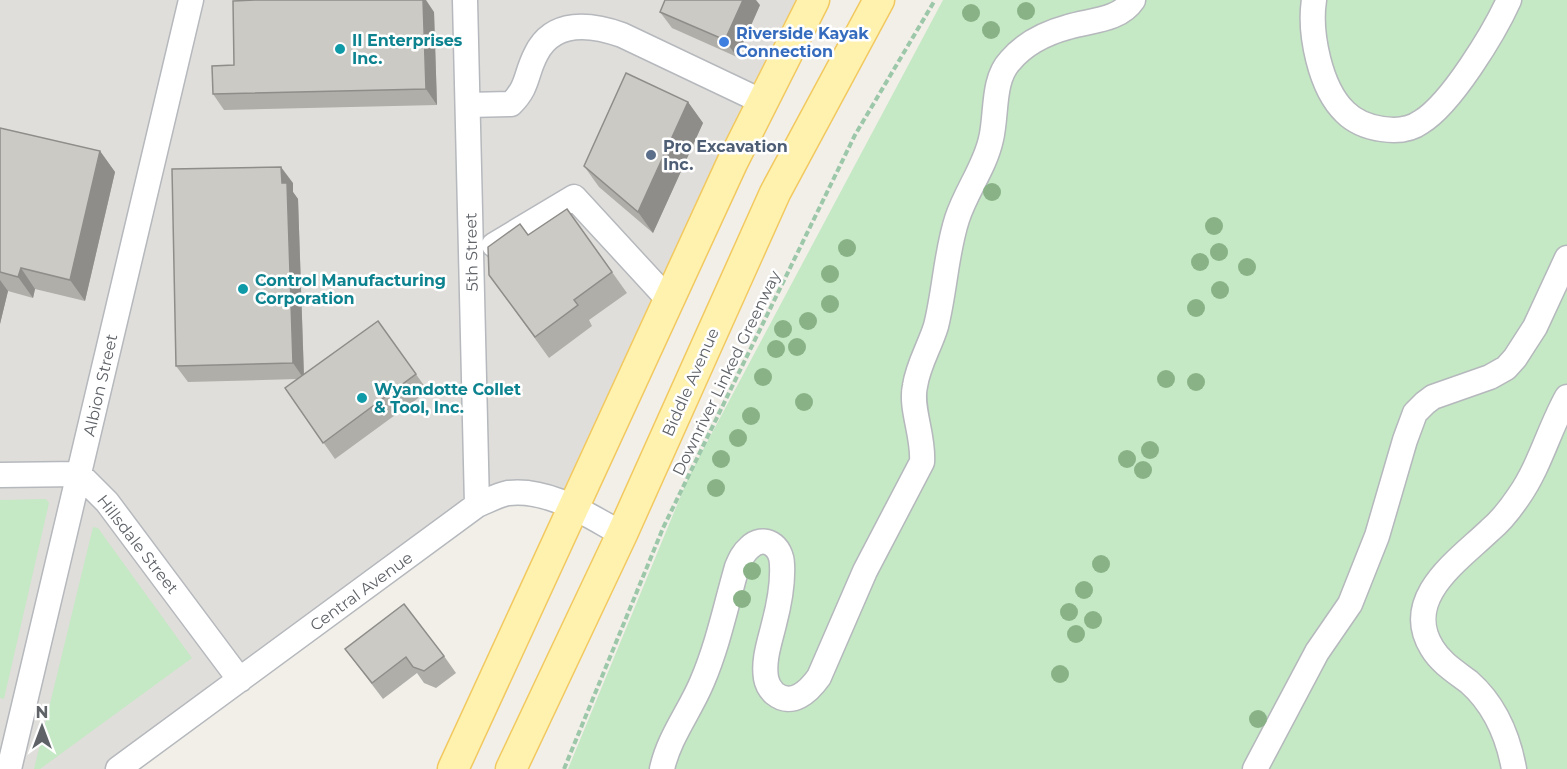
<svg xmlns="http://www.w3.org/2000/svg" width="1567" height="769" viewBox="0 0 1567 769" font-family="Montserrat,sans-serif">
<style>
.industrial{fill:#e0deda}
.green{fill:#c5e8c5}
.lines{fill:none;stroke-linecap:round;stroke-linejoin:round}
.minor-casing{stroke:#b5b8bc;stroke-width:27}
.major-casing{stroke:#f2c960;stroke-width:33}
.path{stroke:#9cc7a9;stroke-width:4;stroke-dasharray:6 3;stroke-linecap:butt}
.minor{stroke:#fff;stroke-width:24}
.major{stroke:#fff2af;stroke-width:30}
.tree{fill:#89b387}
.wall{fill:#afaea9}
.shaded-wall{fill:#8f8d8a}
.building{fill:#cccac5;stroke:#8f8d8a;stroke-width:1.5}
.shop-dot{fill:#3f7fe0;stroke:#fff;stroke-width:2}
.culture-dot{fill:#0f9aa8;stroke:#fff;stroke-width:2}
.service-dot{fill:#5c6f8a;stroke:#fff;stroke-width:2}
.labels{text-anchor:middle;stroke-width:5;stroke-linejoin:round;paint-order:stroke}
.shop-label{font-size:16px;font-weight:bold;fill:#366cbe;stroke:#fff;text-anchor:start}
.culture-label{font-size:16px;font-weight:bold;fill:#0d838f;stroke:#fff;text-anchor:start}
.service-label{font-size:16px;font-weight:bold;fill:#4e5e75;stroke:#fff;text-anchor:start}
.street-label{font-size:16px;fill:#5f6368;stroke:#fff}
</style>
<rect width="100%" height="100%" fill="#f1efe8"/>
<path class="industrial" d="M0,0H814L573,508L508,493L118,769H0Z"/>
<path class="green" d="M943,0H1567V769H568L689,476Z
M46,499L49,503L4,699L0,698V500Z
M93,527L98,528L192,658L40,769H34Z"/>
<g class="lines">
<g class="minor-casing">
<path id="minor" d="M465,0L477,505
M1314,0C1309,33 1320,88 1345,112C1355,122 1368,127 1382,129C1395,131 1410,130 1421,122C1451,104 1494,33 1509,0
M468,105L511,104C529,86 525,75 536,54C553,19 591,24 622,35L763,102
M494,245L574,197L668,299
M0,475L79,474L107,502L240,680
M9,769L191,0
M118,769L477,505C487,501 498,495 508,493C549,488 589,516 622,534
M662,769C669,737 690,711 702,682C718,645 726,605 737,567C740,560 743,553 749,548C764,533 782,546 782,565C783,584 779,605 774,624C770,641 763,660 766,678C767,684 770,689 774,693C792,708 809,691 819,677L865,571L922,462C924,436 910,408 915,386C918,365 930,346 936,326C945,290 946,253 957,219C966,191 985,167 991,139C997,115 992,80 1010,61C1025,43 1046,33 1068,27C1090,20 1119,21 1133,0
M1255,769L1317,652L1350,604L1377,536L1405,440L1415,413L1425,403L1433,397L1490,377L1506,368L1515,358L1535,327L1567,258
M1514,769C1508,736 1495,705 1469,682C1456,672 1441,663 1432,648C1401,598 1459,560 1490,530C1502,520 1511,508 1519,496C1540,466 1549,429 1567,397"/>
</g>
<g class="major-casing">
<path id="major" d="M453,769L732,163L814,0
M511,769L622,534L775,193L879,0"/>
</g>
<path class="path" d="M564,769L663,528L855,135L935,0"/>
<use href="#minor" class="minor"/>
<use href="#major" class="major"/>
</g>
<g class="tree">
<circle cx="1026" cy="11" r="9"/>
<circle cx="971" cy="13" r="9"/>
<circle cx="991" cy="30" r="9"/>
<circle cx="992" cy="192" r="9"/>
<circle cx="1214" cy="226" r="9"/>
<circle cx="847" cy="248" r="9"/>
<circle cx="1219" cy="252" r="9"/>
<circle cx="1200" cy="262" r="9"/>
<circle cx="1247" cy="267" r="9"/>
<circle cx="830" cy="274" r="9"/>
<circle cx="1220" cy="290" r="9"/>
<circle cx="830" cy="304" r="9"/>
<circle cx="1196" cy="308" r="9"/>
<circle cx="808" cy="321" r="9"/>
<circle cx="783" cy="329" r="9"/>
<circle cx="797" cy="347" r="9"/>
<circle cx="776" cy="349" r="9"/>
<circle cx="763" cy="377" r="9"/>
<circle cx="1166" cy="379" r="9"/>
<circle cx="1196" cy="382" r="9"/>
<circle cx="804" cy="402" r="9"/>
<circle cx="751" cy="416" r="9"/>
<circle cx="738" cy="438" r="9"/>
<circle cx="1150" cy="450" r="9"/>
<circle cx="721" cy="459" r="9"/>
<circle cx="1127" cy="459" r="9"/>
<circle cx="1143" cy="470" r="9"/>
<circle cx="716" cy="488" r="9"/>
<circle cx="1101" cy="564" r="9"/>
<circle cx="752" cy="571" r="9"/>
<circle cx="1084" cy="590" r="9"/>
<circle cx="742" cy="599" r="9"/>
<circle cx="1069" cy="612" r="9"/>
<circle cx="1093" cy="620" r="9"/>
<circle cx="1076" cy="634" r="9"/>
<circle cx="1060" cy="674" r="9"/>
<circle cx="1258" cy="719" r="9"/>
</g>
<path class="wall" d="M760,5L737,57L672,28L660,12Z
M434,12L437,105L224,110L213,94L234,65Z
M688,102L703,123L653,233L599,187L584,166Z
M0,128L100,151L115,172L85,301L35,289L33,298L8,291L0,324Z
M293,183V192L298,199L304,374L378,321L428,391L335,459L285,388L297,379L188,382L176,366Z
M567,209L627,293L589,320L592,326L549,358L489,275L528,235Z
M345,649L444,656L456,673L436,688L424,683L417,673L383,699Z"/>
<path class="shaded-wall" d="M423,0H426L434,12L437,105L426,89Z
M743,0H756L760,5L737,57L725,40Z
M688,102L703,123L653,233L638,212Z
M100,151L115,172L85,301L70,280Z
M281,167L293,183V192L298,199L304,379L293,363Z
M21,268L35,289L33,298L18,277Z
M0,280L8,291L0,324Z"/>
<path class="building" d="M255,0H423L426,89L213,94L212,66L234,65L233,1Z
M665,0H743L725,40L660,12Z
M626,73L688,102L638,212L584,166Z
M0,128L100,151L70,280L21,268L18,277L0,272Z
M281,167L282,183H287L293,363L176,366L172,169Z
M567,209L612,272L574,300L578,305L535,337L489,275L488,247L520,224L528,235Z
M378,321L416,374L323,443L285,388Z
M404,604L444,656L424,671L413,667L406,657L372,683L345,649Z"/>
<circle class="shop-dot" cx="724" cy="42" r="6"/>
<g class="culture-dot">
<circle cx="340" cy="49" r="6"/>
<circle cx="243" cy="289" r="6"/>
<circle cx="362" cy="398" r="6"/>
</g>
<circle class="service-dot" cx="651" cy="155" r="6"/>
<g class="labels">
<g class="shop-label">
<text x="736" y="39">Riverside Kayak<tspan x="736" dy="18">Connection</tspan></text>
</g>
<g class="culture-label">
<text x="352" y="46">II Enterprises<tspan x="352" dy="18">Inc.</tspan></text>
<text x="255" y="286">Control Manufacturing<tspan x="255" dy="18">Corporation</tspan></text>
<text x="374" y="395">Wyandotte Collet<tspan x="374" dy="18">&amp; Tool, Inc.</tspan></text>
</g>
<g class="service-label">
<text x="663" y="152">Pro Excavation<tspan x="663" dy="18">Inc.</tspan></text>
</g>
<g class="street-label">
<text transform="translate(471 252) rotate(-91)" y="6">5th Street</text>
<text transform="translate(726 373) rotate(-64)" y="6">Downriver Linked Greenway</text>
<text transform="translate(690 382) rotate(-66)" y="6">Biddle Avenue</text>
<text transform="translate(100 385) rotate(-77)" y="6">Albion Street</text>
<text transform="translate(138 544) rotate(52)" y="6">Hillsdale Street</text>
<text transform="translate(361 591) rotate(-36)" y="6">Central Avenue</text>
</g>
</g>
<g transform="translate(42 727)" stroke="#ffffff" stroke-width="4.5" paint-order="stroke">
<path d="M0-4.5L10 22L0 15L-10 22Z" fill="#5f6368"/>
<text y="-9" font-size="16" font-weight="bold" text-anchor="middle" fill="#5f6368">N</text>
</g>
</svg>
